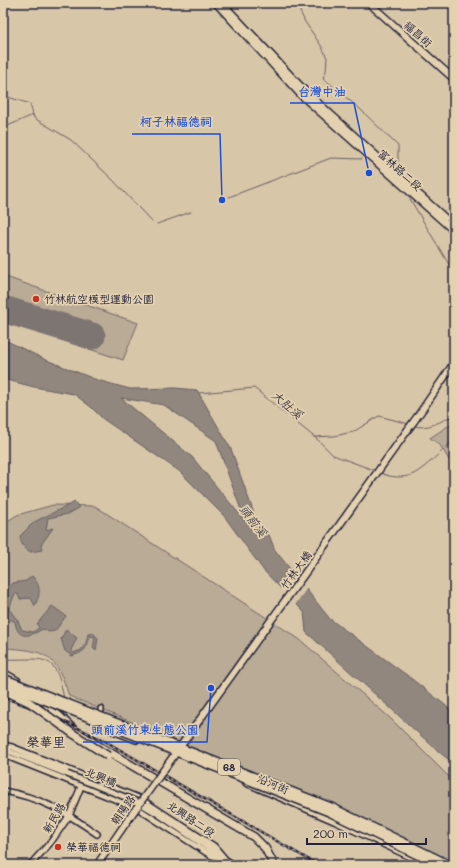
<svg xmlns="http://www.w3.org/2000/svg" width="457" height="868" viewBox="0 0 457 868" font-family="Mali,'LXGW WenKai TC',sans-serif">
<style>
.green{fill:#baab96;stroke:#6e6668}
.water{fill:#92877e;stroke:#655f63;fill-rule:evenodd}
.pier{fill:#d8c6a8}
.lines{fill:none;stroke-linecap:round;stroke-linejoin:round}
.stream{stroke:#655f63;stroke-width:1}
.runway{stroke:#7d7472;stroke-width:27}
.minor-casing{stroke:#22223b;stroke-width:8}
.major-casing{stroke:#22223b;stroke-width:9}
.highway-casing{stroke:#22223b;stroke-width:10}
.minor{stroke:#e4d1af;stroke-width:5}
.major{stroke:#e4d1af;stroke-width:6}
.highway{stroke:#e4d1af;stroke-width:7}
.rail-casing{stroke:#22223b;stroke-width:2.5}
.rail{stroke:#e4d1af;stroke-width:1;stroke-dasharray:3;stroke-linecap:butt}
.minor-bridge-casing{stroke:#22223b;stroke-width:8;stroke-linecap:butt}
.major-bridge-casing{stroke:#22223b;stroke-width:9;stroke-linecap:butt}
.highway-bridge-casing{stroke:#22223b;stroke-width:10;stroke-linecap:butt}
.minor-bridge{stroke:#e4d1af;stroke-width:5}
.major-bridge{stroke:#e4d1af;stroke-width:6}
.highway-bridge{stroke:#e4d1af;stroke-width:7}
.poi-dot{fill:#c8321e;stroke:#e4d1af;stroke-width:1.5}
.labels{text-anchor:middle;stroke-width:3.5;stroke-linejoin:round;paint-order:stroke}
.shield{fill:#e4d1af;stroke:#5c565e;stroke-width:1}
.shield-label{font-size:10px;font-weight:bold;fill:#22223b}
.street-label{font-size:11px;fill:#22223b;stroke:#e4d1af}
.poi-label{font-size:11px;fill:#22223b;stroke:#e4d1af;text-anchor:start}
.water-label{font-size:12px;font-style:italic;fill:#44404f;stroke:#e4d1af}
.quarter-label{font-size:13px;fill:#22223b;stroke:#e4d1af}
.leader{fill:none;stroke:#1d4ed8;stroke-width:1.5}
.callout-dot{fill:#1d4ed8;stroke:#e4d1af;stroke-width:1.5}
.callout-label{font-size:12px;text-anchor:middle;font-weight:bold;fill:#1d4ed8;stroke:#e4d1af;stroke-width:3.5;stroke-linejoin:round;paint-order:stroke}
</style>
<rect width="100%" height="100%" fill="#d8c6a8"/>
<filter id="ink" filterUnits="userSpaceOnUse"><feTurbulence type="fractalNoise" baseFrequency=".025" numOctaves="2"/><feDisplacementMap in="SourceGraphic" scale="8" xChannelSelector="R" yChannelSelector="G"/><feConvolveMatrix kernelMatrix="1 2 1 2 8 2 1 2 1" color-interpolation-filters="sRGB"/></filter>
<g filter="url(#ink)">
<path class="green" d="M3,276L138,323L123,360L3,321Z
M454,425V468L440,445L430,438L448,426Z
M53,505L95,506L299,639L390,718L454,782V865H448L282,785L69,696C56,654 46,650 3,648V524L17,515Z"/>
<path class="water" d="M3,339L44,359L97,380L130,389L175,388L197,390L231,449L256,519L269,535L275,550L330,619L408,676L445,705L454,714V764L438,751L306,632L304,612L264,571L224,516L179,471L103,419L91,407L74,394L34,387L3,379ZM121,398L164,405L216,441L245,521L192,457Z
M75,502L79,508L68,514L48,518L46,530L53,528L41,545L42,550L31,552C23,548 21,544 20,536L34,522Z
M32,576C42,587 40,594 35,606L31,598L20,599L17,593L14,596L9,609L18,621L22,630L33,632L39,628L37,624L52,606L66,616L55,631L49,632L43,629C30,636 18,641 15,622L3,615V597L13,583L26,581Z
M66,629L77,638L71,650L73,653L81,650L86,643L88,634L93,633L98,638L96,651L93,648L95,637L90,636C87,649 85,652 72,656L65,651L61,639Z"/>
<path class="pier" d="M293,570L307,588L295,605L280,590Z"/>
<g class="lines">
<path class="stream" d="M296,3L305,22L322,47L327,58L326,71L323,78L360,109L398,146V163
M3,96L8,97L30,104L34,118L71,140L113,180L152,222
M3,128L33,115
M229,197L331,158L362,159
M410,199L454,273
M157,224L191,212
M199,393L254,388L318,440L333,455L376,471
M414,426C428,430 441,421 454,415
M314,437L334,436L353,432L379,416L409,424
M381,473C389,477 399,478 408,476C420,474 444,449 454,439
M3,659C45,661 55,649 64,699
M66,712L68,720"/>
<path class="runway" d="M3,309L92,336"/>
<g class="minor-casing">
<path id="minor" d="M101,709L100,718L103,727L136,740
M3,745L12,747L141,799L214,846L225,859
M3,749L67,774
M3,753L9,757L137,808L210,855L226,860L234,865
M246,783L334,821L427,865
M3,791C40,797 67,813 97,834
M140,803L155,812L220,856
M30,865L51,842L69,816L82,784"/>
</g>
<g class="major-casing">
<path id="major" d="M216,3L301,95L454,231
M222,3L305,91L445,218
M369,3L454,79
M97,865L132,814"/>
</g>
<g class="highway-casing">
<path id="highway" d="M3,673L17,681
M41,699L74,730L92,742L254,837L265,848L274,865"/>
</g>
<use href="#minor" class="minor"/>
<use href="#major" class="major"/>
<use href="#highway" class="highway"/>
<g class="rail-casing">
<path id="rail" d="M3,697L48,714L105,741L318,865"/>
</g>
<use href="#rail" class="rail"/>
<g class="minor-bridge-casing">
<path id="minor-bridge" d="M67,774L140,803"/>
</g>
<g class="major-bridge-casing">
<path id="major-bridge" d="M132,814L422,410L454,363"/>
</g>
<g class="highway-bridge-casing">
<path id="highway-bridge" d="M3,678L331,807L450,865
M3,684L329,812L438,865
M3,690L29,702L72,733L108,756"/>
</g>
<use href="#minor-bridge" class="minor-bridge"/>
<use href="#major-bridge" class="major-bridge"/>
<use href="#highway-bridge" class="highway-bridge"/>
</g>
</g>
<g class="poi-dot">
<circle cx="36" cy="299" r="4"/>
<circle cx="58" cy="847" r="4"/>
</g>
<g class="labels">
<rect class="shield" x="218" y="759" width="22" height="16" rx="3"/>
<g class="shield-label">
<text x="229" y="771">68</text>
</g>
<g class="street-label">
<text transform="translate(418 34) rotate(41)" y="4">福昌街</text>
<text transform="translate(400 170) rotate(42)" y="4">富林路二段</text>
<text transform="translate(296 570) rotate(-54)" y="4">竹林大橋</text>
<text transform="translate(101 777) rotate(22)" y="4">北興橋</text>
<text transform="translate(273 784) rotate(23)" y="4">沿河街</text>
<text transform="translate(123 810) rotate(-55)" y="4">朝陽路</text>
<text transform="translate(54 818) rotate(-59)" y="4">新民路</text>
<text transform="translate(191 819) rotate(34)" y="4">北興路二段</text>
</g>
<g class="poi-label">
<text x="44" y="303">竹林航空模型運動公園</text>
<text x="66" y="851">榮華福德祠</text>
</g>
<g class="water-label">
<text transform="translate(287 405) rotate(40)" y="4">大肚溪</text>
<text transform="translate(253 521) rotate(52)" y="4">頭前溪</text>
</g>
<g class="quarter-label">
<text x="46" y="747">榮華里</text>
</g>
</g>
<path class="leader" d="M369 173L354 103H290M222 200L220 134H132M211 688L207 742H83"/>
<g class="callout-dot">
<circle cx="369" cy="173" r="4"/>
<circle cx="222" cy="200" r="4"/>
<circle cx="211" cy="688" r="4"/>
</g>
<g class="callout-label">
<text x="322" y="96">台灣中油</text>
<text x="176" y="126">柯子林福德祠</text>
<text x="145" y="734">頭前溪竹東生態公園</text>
</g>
<rect width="457" height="868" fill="none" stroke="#e4d1af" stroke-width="16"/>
<rect x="8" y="8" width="441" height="852" fill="none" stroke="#22223b" stroke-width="1.5" filter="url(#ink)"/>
<path d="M307 838v6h119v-6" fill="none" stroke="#22223b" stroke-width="2"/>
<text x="313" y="838" font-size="12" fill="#22223b" stroke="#e4d1af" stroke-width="3" paint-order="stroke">200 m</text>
</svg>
